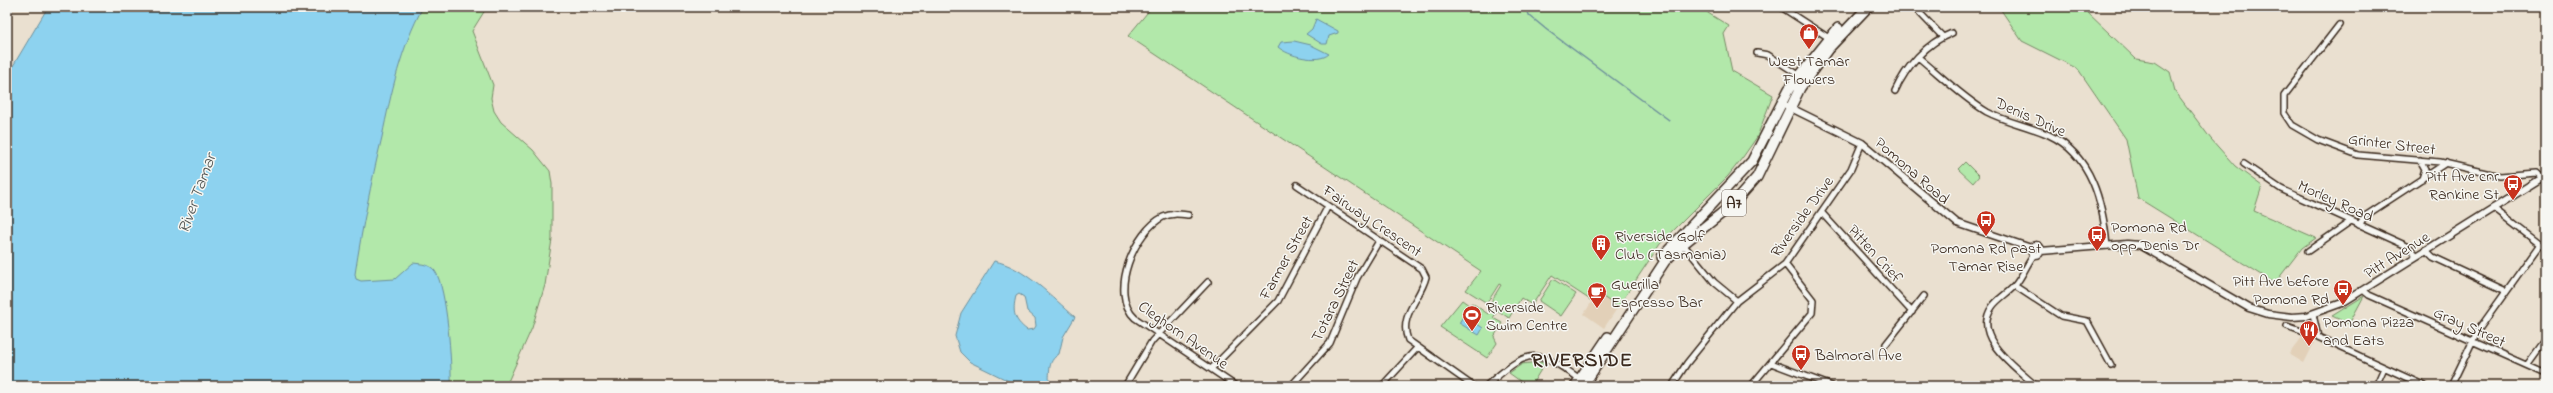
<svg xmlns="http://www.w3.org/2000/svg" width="2553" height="393" viewBox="0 0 2553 393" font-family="'Indie Flower',sans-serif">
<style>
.built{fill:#e2d0b8}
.green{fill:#b2e8aa;stroke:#768964}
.water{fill:#8dd2ef;stroke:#6c8f9b;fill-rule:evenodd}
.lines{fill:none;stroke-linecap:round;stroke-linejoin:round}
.stream{stroke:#6c8f9b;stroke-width:1.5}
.minor-casing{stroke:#3b2a1e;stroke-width:8}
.tertiary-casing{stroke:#3b2a1e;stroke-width:9}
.trunk-casing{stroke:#3b2a1e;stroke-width:12}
.minor{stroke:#f6f6f2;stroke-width:5}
.tertiary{stroke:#f6f6f2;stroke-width:6}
.trunk{stroke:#f6f6f2;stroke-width:9}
.labels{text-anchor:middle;stroke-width:3;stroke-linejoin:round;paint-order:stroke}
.shield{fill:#f6f6f2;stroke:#73675e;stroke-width:1}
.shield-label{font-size:15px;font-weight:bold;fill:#3b2a1e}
.poi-label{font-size:16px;fill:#3b2a1e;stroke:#f6f6f2;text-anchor:start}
.street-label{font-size:16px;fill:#3b2a1e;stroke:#f6f6f2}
.water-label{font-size:17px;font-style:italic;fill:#505452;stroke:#f6f6f2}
.district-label{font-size:20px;font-weight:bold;letter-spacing:1px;fill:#3b2a1e;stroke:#f6f6f2}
</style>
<rect width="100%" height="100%" fill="#eae0d0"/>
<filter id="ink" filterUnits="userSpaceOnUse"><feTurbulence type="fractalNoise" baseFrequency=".025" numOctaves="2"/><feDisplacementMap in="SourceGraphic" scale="8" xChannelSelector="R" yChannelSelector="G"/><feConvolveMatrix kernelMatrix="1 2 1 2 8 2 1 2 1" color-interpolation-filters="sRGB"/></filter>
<g filter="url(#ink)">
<path class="built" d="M1597,293L1618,307L1604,328L1584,314Z
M2302,337L2314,343L2304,363L2289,354Z"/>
<path class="green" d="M361,7H487L472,31L493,85L491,98L494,111L501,122L533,150L550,171L552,184V239L545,285L532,328L506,386H155Z
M1152,7H1702L1708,13L1729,26L1724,34L1732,71L1773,95L1757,137L1743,157L1728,176L1660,244L1618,307L1597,293L1592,301L1552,275L1532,305L1521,298L1509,318L1489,305L1501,285L1499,284L1487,303L1466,290L1481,271L1128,36Z
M1999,7H2078L2086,11L2136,59L2155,62L2170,72L2175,91L2211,139L2235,166L2262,186L2254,211L2316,238L2302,248L2275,283L2138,198L2126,139L2078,69L2022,41Z
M1965,162L1979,176L1973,183L1958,169Z
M1553,279L1576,294L1561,316L1539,301Z
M2364,296L2349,324L2332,316Z
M1462,300L1469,305L1472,303L1488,314L1491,310L1496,313L1493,318L1502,323L1494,337L1497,343L1487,358L1440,327Z
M1538,362L1545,363L1531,386H1527L1509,373L1522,364Z"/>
<path class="water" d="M48,7H423C401,47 391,93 382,137C371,183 362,228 355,274L356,279L361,281L395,279L413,263C421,264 430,264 435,271C447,288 452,364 451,386H7V76Z
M1316,19L1338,31V33L1329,36L1327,44H1322L1306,34L1312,29Z
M1294,41L1311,45L1329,54C1318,64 1288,56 1278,47L1281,42Z
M994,261C1023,266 1053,298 1075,317L1063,337L1059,354C1046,362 1051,373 1048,386H1019L970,362L960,352L955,336L961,313ZM1019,294L1024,297L1027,311L1035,318L1036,326L1034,329L1027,330C1014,320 1012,312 1016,296Z
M1464,315L1483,328L1479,335L1459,323Z"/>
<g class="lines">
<path class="stream" d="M1523,7L1530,16L1547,30L1669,120"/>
<g class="minor-casing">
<path id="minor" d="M1781,7L1829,38
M1914,7L1943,37
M2339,25L2284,96V113L2292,125L2318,140L2358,155L2440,162L2500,176L2536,173L2541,178
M1757,53L1768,55L1799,75
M1918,57C1940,75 1962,97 1987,112C2006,122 2029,126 2049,135C2092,155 2103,203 2107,246
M1895,91C1906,67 1926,43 1952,33
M2420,160L2425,169L2422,179
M2244,164L2281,189L2409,247L2417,256
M1297,185L1422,269L1426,277C1421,298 1398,316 1408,340L1473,386
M2493,208L2546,249
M1821,212L1912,312
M1188,215C1179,214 1171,213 1163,217C1135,231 1108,293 1135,318L1236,386
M2359,225L2365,216L2446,163
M1683,244L1714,282L1737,301
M2426,250L2433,257L2506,291
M2308,251L2351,221
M2034,255C2027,264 2023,275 2016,284C2009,293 1998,298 1992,307C1971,338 2017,368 2036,386
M2015,286L2061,316L2087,321L2111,365
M2363,290L2369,295L2546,374
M2313,314L2318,337L2425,386
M2287,326L2307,333L2316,331
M1886,344L1924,296
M1771,363L1832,386
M2527,365L2546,339
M1211,369L1278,301L1328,206
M1125,386L1152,341L1208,282
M1291,386L1330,343L1357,278L1379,241
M1382,386L1417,348
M1486,386C1528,350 1533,346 1580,379
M1672,386L1687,363L1737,301L1785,264L1851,169L1862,143
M1751,386L1812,313L1813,300L1785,264
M2376,386L2384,368
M2451,386L2477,332L2540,244"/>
</g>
<g class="tertiary-casing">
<path id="tertiary" d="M1787,106L1862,143L1957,223L2031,248
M2031 250a5 5 0 1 1 10 0a5 5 0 1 1-10 0Z
M2041,251L2127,244L2140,245L2249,308L2268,314L2292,317L2306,316L2342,303L2546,175"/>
</g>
<g class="trunk-casing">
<path id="trunk" d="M1662,257L1752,161L1789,89L1838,28
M1575,386L1608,337
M1583,386L1665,261L1683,244L1732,205L1757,177L1800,88L1828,49L1868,7"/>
</g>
<use href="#minor" class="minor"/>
<use href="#tertiary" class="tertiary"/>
<use href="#trunk" class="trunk"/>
</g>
</g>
<defs>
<g id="shop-pin" transform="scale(1)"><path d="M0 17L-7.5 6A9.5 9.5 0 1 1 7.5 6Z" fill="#c8321e" stroke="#f6f6f2"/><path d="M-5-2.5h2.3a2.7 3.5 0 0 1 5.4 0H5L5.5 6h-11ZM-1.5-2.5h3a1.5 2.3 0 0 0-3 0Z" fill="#fff"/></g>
<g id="bus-pin" transform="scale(1)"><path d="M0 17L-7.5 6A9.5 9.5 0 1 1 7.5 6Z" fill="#c8321e" stroke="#f6f6f2"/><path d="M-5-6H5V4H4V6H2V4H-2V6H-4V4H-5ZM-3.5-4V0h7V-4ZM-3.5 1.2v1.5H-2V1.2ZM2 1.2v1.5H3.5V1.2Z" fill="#fff"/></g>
<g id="building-pin" transform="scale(1)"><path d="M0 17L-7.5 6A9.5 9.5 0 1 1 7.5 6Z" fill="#c8321e" stroke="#f6f6f2"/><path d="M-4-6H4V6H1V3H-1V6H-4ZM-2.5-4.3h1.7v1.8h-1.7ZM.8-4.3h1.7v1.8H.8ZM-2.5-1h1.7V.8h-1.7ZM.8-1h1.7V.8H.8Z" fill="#fff"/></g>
<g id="cafe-pin" transform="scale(1)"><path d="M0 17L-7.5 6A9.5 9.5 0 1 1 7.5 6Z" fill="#c8321e" stroke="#f6f6f2"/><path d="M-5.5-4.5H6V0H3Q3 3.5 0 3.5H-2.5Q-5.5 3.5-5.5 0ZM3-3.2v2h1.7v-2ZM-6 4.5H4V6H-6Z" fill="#fff"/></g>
<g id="stadium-pin" transform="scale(1)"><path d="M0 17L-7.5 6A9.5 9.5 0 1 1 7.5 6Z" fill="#c8321e" stroke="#f6f6f2"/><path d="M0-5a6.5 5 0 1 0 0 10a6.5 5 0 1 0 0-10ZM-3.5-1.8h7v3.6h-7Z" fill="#fff"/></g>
<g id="restaurant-pin" transform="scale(1)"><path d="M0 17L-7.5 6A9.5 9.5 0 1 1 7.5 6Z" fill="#c8321e" stroke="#f6f6f2"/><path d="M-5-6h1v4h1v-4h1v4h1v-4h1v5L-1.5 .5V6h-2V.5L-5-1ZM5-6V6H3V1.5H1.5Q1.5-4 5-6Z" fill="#fff"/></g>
</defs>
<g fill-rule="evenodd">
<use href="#shop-pin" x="1809" y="33"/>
<use href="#bus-pin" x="2513" y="184"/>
<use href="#bus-pin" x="1986" y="220"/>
<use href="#bus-pin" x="2097" y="235"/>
<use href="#building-pin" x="1601" y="244"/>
<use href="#bus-pin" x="2343" y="289"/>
<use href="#cafe-pin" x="1597" y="292"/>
<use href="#stadium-pin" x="1472" y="315"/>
<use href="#restaurant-pin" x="2309" y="330"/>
<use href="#bus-pin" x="1801" y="354"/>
</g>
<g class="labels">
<rect class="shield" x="1722" y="190" width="24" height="26" rx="3"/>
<g class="shield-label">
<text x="1734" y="208">A7</text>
</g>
<g class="poi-label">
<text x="1809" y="66" text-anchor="middle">West Tamar<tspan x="1809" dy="18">Flowers</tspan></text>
<text x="2499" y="181" text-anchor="end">Pitt Ave cnr<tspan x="2499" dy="18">Rankine St</tspan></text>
<text x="2111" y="232">Pomona Rd<tspan x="2111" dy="18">opp Denis Dr</tspan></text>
<text x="1615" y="241">Riverside Golf<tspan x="1615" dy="18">Club (Tasmania)</tspan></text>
<text x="1986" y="253" text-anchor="middle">Pomona Rd past<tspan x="1986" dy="18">Tamar Rise</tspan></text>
<text x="2329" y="286" text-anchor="end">Pitt Ave before<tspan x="2329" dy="18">Pomona Rd</tspan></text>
<text x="1611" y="289">Guerilla<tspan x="1611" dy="18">Espresso Bar</tspan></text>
<text x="1486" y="312">Riverside<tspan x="1486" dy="18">Swim Centre</tspan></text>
<text x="2323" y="327">Pomona Pizza<tspan x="2323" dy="18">and Eats</tspan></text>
<text x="1815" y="360">Balmoral Ave</text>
</g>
<g class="street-label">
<text transform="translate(2031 116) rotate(24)" y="6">Denis Drive</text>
<text transform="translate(2392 143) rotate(7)" y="6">Grinter Street</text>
<text transform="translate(1913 170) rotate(41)" y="6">Pomona Road</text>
<text transform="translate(2336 200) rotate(24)" y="6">Morley Road</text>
<text transform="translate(1801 216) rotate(-54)" y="6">Riverside Drive</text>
<text transform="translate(1373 220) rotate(34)" y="6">Fairway Crescent</text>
<text transform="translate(1876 253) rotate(48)" y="6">Pitten Crief</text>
<text transform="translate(2396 254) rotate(-32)" y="6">Pitt Avenue</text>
<text transform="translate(1285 257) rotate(-61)" y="6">Farmer Street</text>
<text transform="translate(1334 300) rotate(-64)" y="6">Totara Street</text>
<text transform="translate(2470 326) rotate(24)" y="6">Gray Street</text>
<text transform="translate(1184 334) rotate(35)" y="6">Cleghorn Avenue</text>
</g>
<g class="water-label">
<text transform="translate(196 193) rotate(-70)" y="6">River Tamar</text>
</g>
<g class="district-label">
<text x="1582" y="366">RIVERSIDE</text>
</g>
</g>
<rect width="2553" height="393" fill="none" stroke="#f6f6f2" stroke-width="24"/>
<rect x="12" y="12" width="2529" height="369" fill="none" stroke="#3b2a1e" stroke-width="1.5" filter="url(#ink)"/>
</svg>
